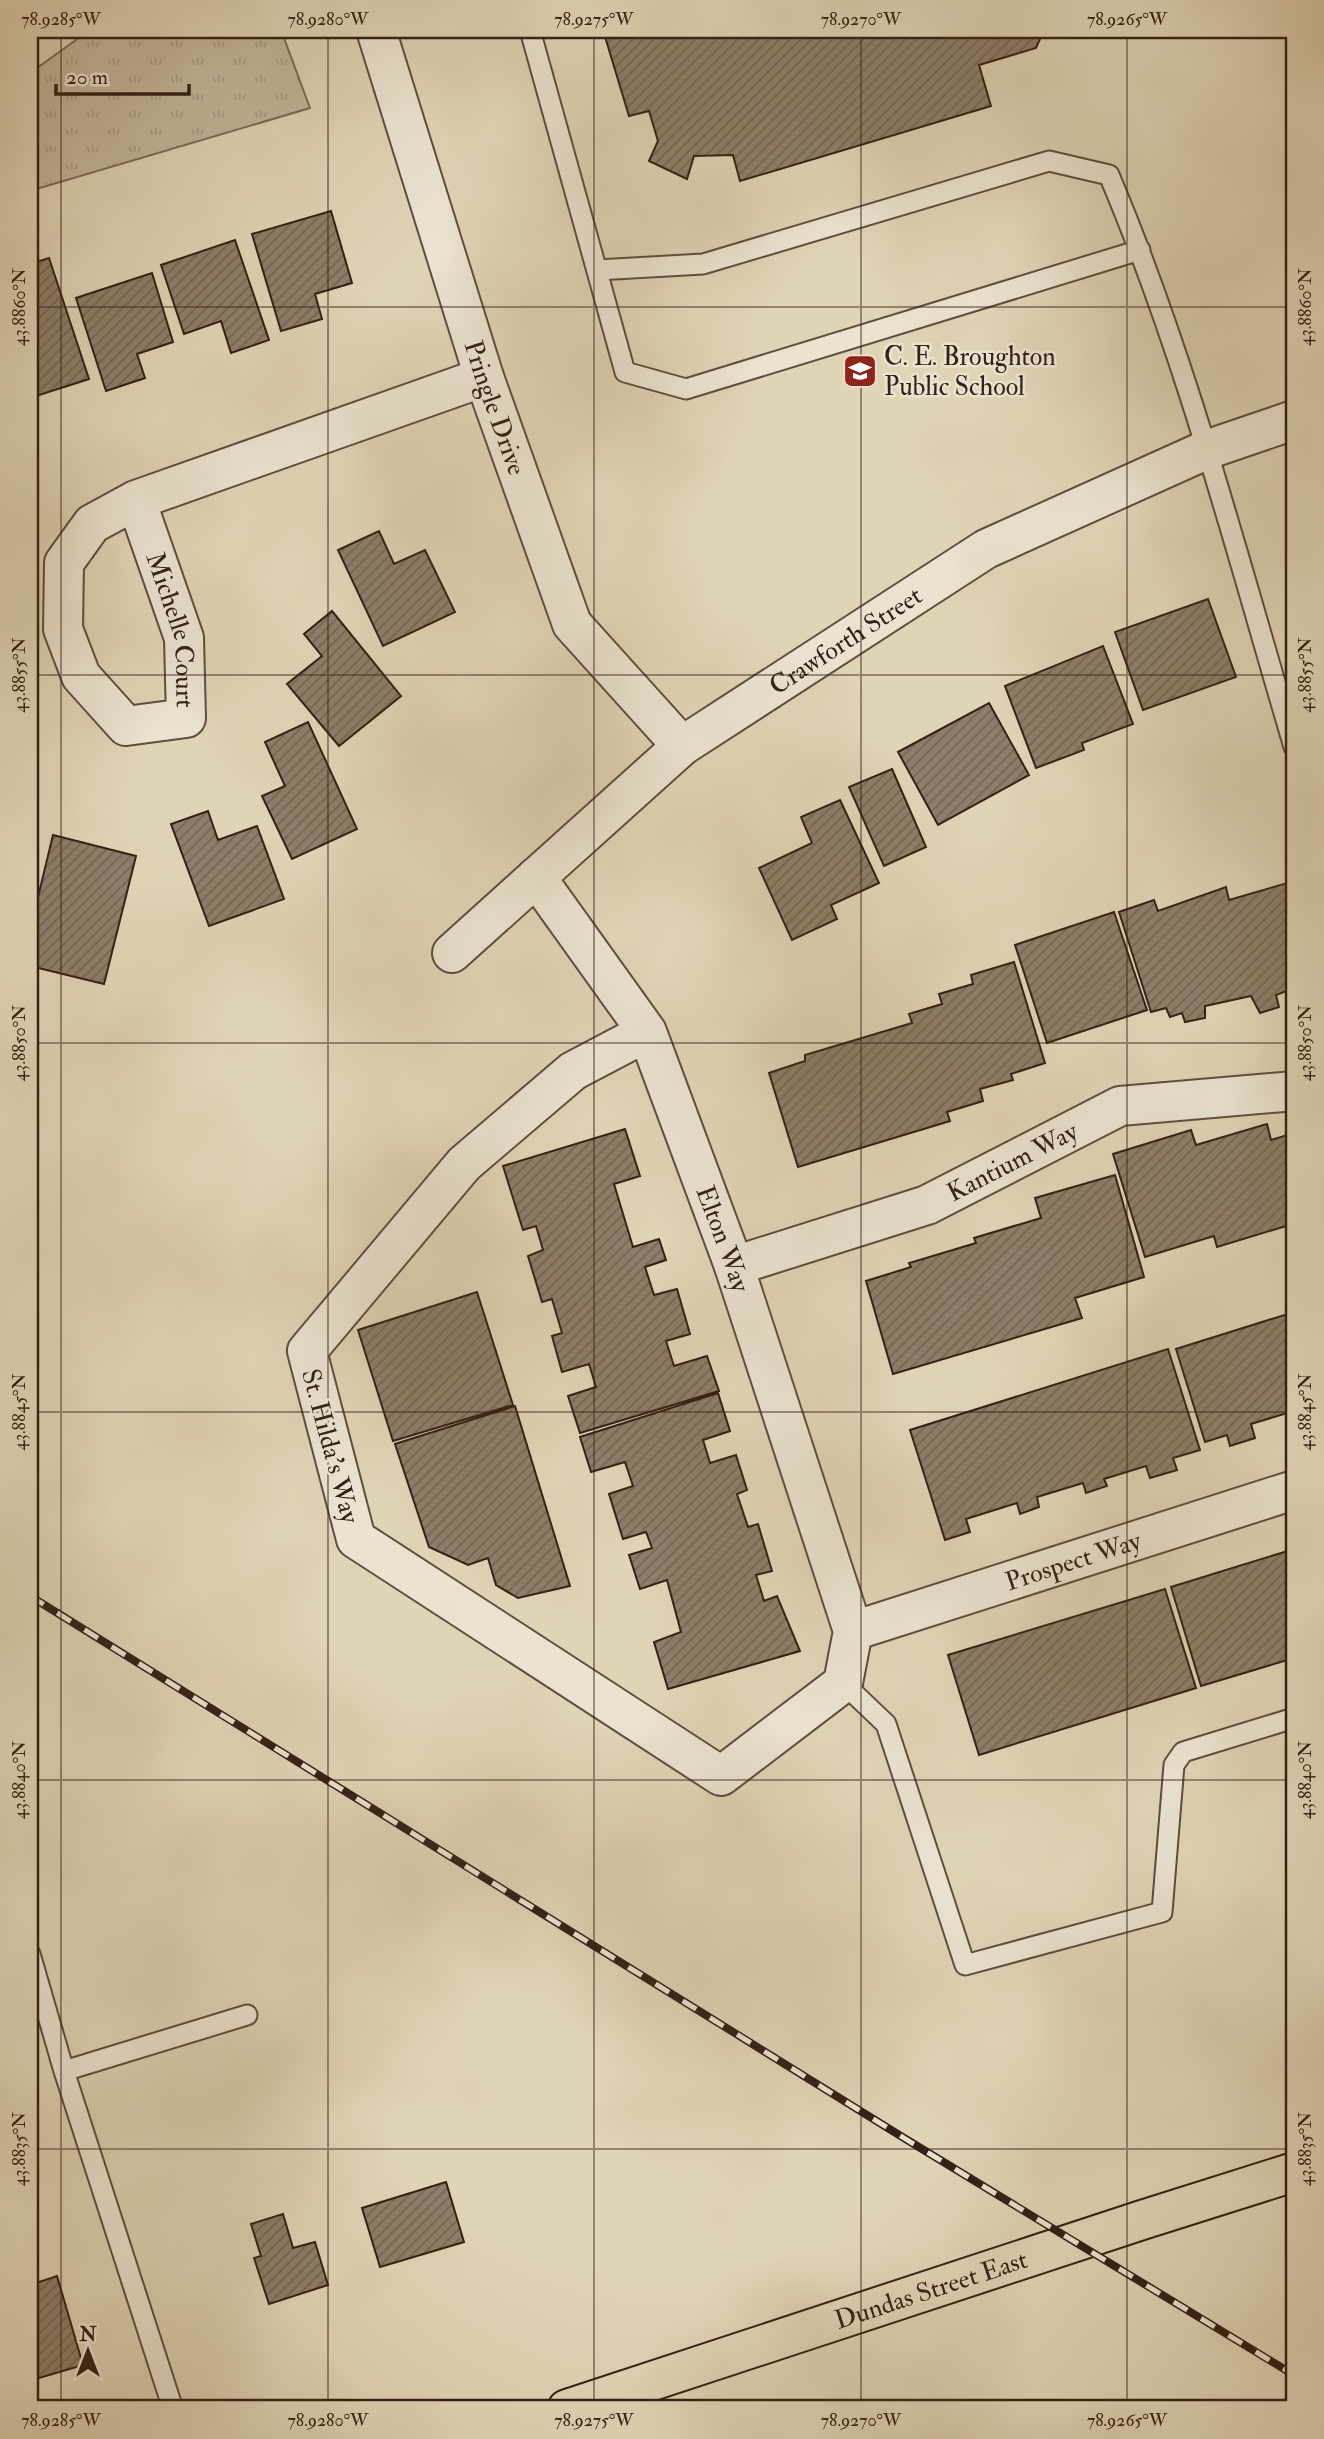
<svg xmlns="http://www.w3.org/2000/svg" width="1324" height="2439" viewBox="0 0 1324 2439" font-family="'IM FELL Double Pica',serif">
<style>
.park{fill:url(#park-tufts);stroke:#7c6a58;stroke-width:2}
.building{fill:url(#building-hatch);stroke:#342016;stroke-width:2}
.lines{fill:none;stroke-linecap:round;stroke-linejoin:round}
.lane-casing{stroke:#5f4d3e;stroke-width:23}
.street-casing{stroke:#5f4d3e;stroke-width:42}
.primary-casing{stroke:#342016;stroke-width:42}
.lane{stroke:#ebe3d0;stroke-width:19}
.street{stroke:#ebe3d0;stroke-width:38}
.primary{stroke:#e0d4b6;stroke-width:38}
.rail-casing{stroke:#342016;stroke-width:8}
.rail{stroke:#ebe3d0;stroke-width:5;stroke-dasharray:16;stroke-linecap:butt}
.ticks{fill:none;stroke:#342016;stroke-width:2;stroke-opacity:0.45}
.labels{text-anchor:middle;stroke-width:5;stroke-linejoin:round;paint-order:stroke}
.poi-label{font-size:26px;fill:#342016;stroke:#ebe3d0;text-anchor:start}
.street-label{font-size:26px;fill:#342016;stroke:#ebe3d0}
.neatline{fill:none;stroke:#342016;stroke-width:2.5}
.ticks-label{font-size:18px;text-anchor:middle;fill:#342016}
</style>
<defs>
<pattern id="park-tufts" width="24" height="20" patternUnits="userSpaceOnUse" patternTransform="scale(1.75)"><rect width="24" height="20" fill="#c3b59b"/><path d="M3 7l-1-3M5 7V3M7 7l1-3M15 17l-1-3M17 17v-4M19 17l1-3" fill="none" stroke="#a89b85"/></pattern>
<pattern id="building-hatch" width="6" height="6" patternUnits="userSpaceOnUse" patternTransform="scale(1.75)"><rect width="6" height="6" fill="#8d7e69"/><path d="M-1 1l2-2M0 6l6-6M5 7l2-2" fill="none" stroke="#746755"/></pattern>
</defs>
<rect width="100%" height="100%" fill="#e0d4b6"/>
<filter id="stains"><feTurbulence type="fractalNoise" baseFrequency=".00286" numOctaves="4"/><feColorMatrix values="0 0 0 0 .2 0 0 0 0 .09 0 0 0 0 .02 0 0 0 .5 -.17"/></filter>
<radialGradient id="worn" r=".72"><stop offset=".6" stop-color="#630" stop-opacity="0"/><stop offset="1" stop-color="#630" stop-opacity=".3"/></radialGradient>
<path class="park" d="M90,30H281L310,108L30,191V73Z"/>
<path class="building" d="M603,30H1044L1036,48L979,65L991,106L740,181L733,155L694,156L687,179L649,161L658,141L649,111L629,116Z
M331,211L352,283L315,294L322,319L281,331L252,234Z
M235,240L269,340L231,353L221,321L184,334L161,265Z
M49,258L89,379L30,398V264Z
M152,273L173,342L137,354L145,378L106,391L76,298Z
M379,531L394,564L425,550L455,612L383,646L338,550Z
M1208,599L1236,677L1143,710L1115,632Z
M332,611L401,696L339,746L287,684L322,656L304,634Z
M1103,646L1133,724L1082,743L1084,750L1036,768L1005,686Z
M989,703L1029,775L938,825L898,752Z
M308,722L357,829L292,859L262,796L285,786L265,742Z
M892,769L926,847L884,866L849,787Z
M840,800L879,883L831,905L837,919L792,940L759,868L812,843L801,817Z
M208,811L218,840L257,826L284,899L209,926L171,824Z
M53,835L136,856L104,984L30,966V930Z
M1294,881V988L1276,995L1279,1007L1260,1013L1251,996L1205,1006V1018L1185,1022L1182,1013L1170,1017L1166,1008L1151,1012L1119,912L1154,900L1158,911L1226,887L1229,900Z
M1114,912L1147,1010L1047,1043L1015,945Z
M1014,962L1045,1063L1011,1074L1013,1080L980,1089L983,1101L947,1112L950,1121L798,1167L769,1073L805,1061V1055L912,1023L909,1014L942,1004L939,994L973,984L971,975Z
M1267,1124L1271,1140L1294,1133V1238L1290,1239L1286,1226L1217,1247L1214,1236L1145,1257L1113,1154L1191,1130L1196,1145Z
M625,1129L640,1176L614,1184L633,1247L659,1239L666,1260L645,1267L654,1295L677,1289L690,1334L666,1341L674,1366L707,1356L719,1391L580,1433L568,1396L596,1387L589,1364L562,1372L552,1336L562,1333L552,1299L542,1302L528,1256L543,1250L536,1226L523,1230L503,1166Z
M1115,1175L1144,1277L1075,1298L1082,1318L893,1374L866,1281L911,1267L909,1263L976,1243L974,1238L1041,1218L1035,1198Z
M477,1292L513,1405L393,1441L358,1330Z
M1294,1312V1411L1251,1424L1255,1438L1230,1446L1227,1435L1205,1442L1176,1349Z
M1168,1349L1200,1450L1173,1458L1177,1470L1150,1478L1146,1466L1104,1479L1107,1486L1086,1493L1083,1483L1037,1497L1039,1507L1020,1514L1017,1503L966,1519L970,1532L945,1540L910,1430Z
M718,1393L730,1431L703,1440L710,1463L736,1455L747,1490L737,1494L748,1527L758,1524L772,1571L756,1575L764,1601L777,1596L800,1651L668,1689L654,1642L681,1632L667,1580L640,1589L629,1555L652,1548L646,1532L623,1539L609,1494L633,1486L625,1462L591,1472L580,1437Z
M515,1406L570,1586L518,1598L496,1585L488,1558L468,1565L429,1547L395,1444Z
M1294,1549V1658L1201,1686L1171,1587Z
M1165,1589L1196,1688L979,1755L948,1655Z
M446,2182L464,2242L380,2267L362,2208Z
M283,2214L293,2248L315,2242L328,2285L269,2304L254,2258L261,2256L251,2224Z
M57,2276L83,2365L32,2380L30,2386V2285Z"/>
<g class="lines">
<g class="lane-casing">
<path id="lane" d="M530,30L625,372L686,389L1140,250
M597,270L703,264L1049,161L1109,175C1187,359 1237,555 1294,747
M843,1683L886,1724L965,1965L1162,1912L1174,1765L1183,1752L1294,1718
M30,1954L64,2071L173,2409
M64,2071L247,2015"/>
</g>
<g class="street-casing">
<g id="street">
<path id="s1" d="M376,30L484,377L572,624L682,746"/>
<path id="s2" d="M136,500L184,638L186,718L126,726L81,676L63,629L64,563L92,524L136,500L484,377"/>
<path id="s3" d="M536,877L647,1032L734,1266L853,1631L843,1683L721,1776L356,1539L307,1351L464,1164L573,1071L647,1032"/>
<path id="s4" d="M452,953L682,746L986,549L1206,450L1294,420"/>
<path id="s5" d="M734,1266L927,1205L1120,1106L1294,1091"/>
<path id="s6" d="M853,1631L1294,1490"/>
</g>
</g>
<g class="primary-casing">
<g id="primary">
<path id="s7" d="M567,2409L1142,2220L1294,2172"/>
</g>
</g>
<use href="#lane" class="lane"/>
<use href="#street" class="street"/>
<use href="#primary" class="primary"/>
<g class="rail-casing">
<path id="rail" d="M30,1596L904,2138L1294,2375"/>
</g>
<use href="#rail" class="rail"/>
</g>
<path class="ticks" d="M61,30V2409M328,30V2409M594,30V2409M861,30V2409M1127,30V2409M30,307H1294M30,675H1294M30,1043H1294M30,1412H1294M30,1780H1294M30,2149H1294"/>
<defs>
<g id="school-square" transform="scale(1.75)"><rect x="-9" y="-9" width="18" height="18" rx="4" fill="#8f2418" stroke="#ebe3d0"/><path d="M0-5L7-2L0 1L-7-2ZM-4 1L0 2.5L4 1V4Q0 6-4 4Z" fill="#fff"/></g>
</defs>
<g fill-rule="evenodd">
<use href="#school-square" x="860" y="371"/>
</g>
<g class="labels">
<g class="poi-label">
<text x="884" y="365">C. E. Broughton<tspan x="884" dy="30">Public School</tspan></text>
</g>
<g class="street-label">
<text dy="9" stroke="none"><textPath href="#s1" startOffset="396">Pringle Drive</textPath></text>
<text dy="9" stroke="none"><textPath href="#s2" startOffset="136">Michelle Court</textPath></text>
<text dy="9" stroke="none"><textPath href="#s4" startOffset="504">Crawforth Street</textPath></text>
<text dy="9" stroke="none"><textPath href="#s5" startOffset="298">Kantium Way</textPath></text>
<text dy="9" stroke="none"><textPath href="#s3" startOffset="411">Elton Way</textPath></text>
<text transform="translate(331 1446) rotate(75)" y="9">St. Hilda's Way</text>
<text dy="9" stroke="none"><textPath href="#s6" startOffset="231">Prospect Way</textPath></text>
<text dy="9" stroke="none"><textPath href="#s7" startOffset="383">Dundas Street East</textPath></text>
</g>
</g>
<rect width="1324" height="2439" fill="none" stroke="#e0d4b6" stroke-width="77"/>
<g transform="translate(88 2351)" stroke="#ebe3d0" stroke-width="5" paint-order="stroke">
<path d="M0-5L12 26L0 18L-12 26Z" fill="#342016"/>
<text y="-10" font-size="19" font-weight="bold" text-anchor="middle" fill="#342016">N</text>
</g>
<path d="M56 84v10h133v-10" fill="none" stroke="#342016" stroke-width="3.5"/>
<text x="66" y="84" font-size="21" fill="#342016" stroke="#ebe3d0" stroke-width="5" paint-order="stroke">20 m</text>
<rect x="38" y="38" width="1248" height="2362" class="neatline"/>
<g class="ticks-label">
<text x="61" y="25">78.9285°W</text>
<text x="328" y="25">78.9280°W</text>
<text x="594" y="25">78.9275°W</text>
<text x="861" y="25">78.9270°W</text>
<text x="1127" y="25">78.9265°W</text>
<text transform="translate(19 307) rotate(-90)" y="6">43.8860°N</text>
<text transform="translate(1305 307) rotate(-90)" y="6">43.8860°N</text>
<text transform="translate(19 675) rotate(-90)" y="6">43.8855°N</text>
<text transform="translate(1305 675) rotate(-90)" y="6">43.8855°N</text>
<text transform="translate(19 1043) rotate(-90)" y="6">43.8850°N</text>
<text transform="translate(1305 1043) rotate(-90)" y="6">43.8850°N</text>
<text transform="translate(19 1412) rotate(-90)" y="6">43.8845°N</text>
<text transform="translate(1305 1412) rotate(-90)" y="6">43.8845°N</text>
<text transform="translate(19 1780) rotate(-90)" y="6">43.8840°N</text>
<text transform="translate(1305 1780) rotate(-90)" y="6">43.8840°N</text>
<text transform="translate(19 2149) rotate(-90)" y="6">43.8835°N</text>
<text transform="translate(1305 2149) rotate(-90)" y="6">43.8835°N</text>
<text x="61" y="2426">78.9285°W</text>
<text x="328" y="2426">78.9280°W</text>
<text x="594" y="2426">78.9275°W</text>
<text x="861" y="2426">78.9270°W</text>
<text x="1127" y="2426">78.9265°W</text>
</g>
<rect width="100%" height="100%" filter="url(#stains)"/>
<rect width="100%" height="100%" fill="url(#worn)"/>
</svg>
